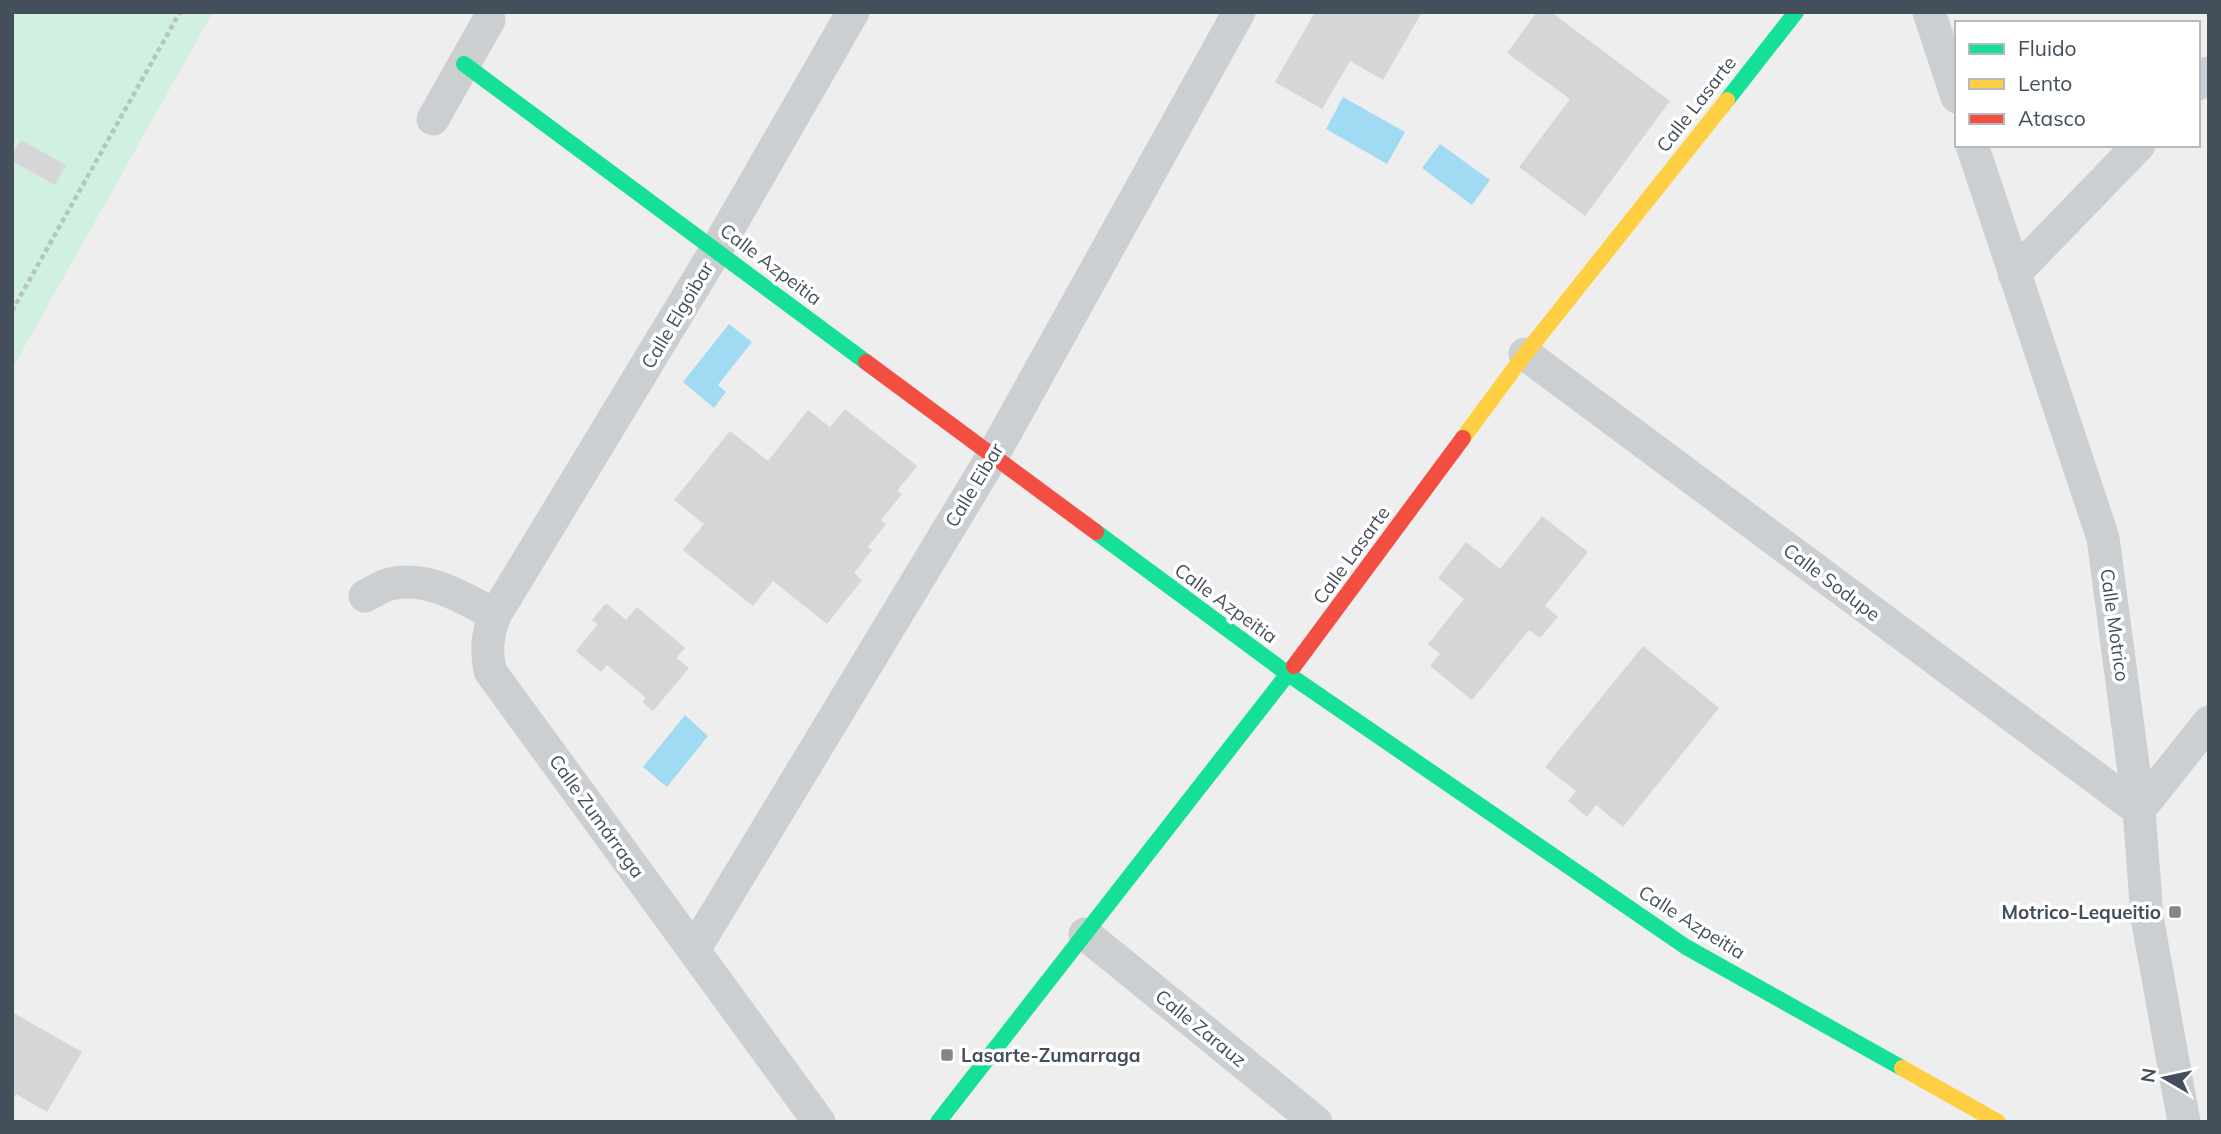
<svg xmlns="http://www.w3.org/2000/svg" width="2221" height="1134" viewBox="0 0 2221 1134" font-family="Mulish,sans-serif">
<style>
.green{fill:#d0f1df}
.water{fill:#a0dbf3}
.building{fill:#d6d6d9}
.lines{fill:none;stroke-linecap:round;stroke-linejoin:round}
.path{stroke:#b7c4c2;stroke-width:4.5;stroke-dasharray:5 3.5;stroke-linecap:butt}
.street{stroke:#cccfd2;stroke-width:33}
.fast{stroke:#16e098;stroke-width:16}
.slow{stroke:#ffcf43;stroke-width:16}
.jam{stroke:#f24e42;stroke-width:16}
.poi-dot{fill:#80878f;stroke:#fff;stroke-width:2.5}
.labels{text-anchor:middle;stroke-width:7;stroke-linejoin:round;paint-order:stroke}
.street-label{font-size:19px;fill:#444f5c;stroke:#fff}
.poi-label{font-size:19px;font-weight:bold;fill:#444f5c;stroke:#fff;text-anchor:end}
</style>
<rect width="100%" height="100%" fill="#efeeee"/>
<path class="green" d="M12,12H213L12,369Z"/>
<path class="water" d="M1343,97L1405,132L1387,164L1326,129Z
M1440,144L1490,180L1472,205L1422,168Z
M729,324L752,342L718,385L726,392L714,408L683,382Z
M685,715L708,736L667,787L643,767Z"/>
<path class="building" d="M1315,12H1422L1383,80L1350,61L1322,109L1275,82Z
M1537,12H1551L1670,101L1585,216L1519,167L1570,99L1507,53Z
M21,140L66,165L55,185L12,161V155Z
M845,409L917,466L897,491L902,494L881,520L886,524L868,547L872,550L854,573L862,580L827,624L773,581L753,606L683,550L704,524L674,500L730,431L768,461L808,410L830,427Z
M1542,516L1588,552L1545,606L1558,617L1540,638L1529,630L1472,700L1430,666L1440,654L1428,644L1464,599L1438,578L1466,542L1500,569Z
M606,603L626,620L637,607L685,648L676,658L689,668L653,711L642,702L646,698L607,665L601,672L576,651L598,624L592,620Z
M1643,646L1719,708L1623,827L1596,805L1587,817L1568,801L1576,791L1545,767Z
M12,1012L82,1052L47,1112L16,1094L12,1101Z"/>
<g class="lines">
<path class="path" d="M12,311L180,12"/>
<path class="street" d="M1929,12L1957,97
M2198,84L2209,73
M433,119L489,20
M1972,145L2103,538L2139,810L2147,917L2184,1122
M2014,274L2139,145
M1525,354L2139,810L2209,722
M365,596C373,592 382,586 390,584C427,575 464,598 495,615
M1085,934L1316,1122
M694,950L992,457L1239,12
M819,1122L490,671C486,650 487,635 495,615L716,250L853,12"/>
<path class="fast" d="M464,64L866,362
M1727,100L1796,12
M1096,532L1288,674L1686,947L1902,1068
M938,1122L1294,666"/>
<path class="slow" d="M1463,438L1525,354L1727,100
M1902,1068L1998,1122"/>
<path class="jam" d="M866,362L1096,532
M1294,666L1463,438"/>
</g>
<g class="poi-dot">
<rect x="2168" y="905" width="14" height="14" rx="3.5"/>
<rect x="940" y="1048" width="14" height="14" rx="3.5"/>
</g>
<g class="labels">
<g class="street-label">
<text transform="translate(1696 104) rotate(-52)" y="7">Calle Lasarte</text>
<text transform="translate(771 264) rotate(37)" y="7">Calle Azpeitia</text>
<text transform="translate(677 315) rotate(-59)" y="7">Calle Elgoibar</text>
<text transform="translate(974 485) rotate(-59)" y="7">Calle Eibar</text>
<text transform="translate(1351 555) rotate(-54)" y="7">Calle Lasarte</text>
<text transform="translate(1832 582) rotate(37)" y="7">Calle Sodupe</text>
<text transform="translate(1226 603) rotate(36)" y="7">Calle Azpeitia</text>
<text transform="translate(2115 625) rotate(82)" y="7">Calle Motrico</text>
<text transform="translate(597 816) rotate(54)" y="7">Calle Zumárraga</text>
<text transform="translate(1692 922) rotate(32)" y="7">Calle Azpeitia</text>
<text transform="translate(1201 1028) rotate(39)" y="7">Calle Zarauz</text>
</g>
<g class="poi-label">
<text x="2161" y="919">Motrico-Lequeitio</text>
<text x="961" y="1062" text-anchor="start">Lasarte-Zumarraga</text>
</g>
</g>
<rect width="2221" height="1134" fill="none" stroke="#444f5c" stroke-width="28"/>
<rect x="1955" y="21" width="245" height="126" fill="#ffffff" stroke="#b4b9be" stroke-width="2"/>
<rect x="1969" y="44" width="35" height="10" fill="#16e098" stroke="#b4b9be" stroke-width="2"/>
<text x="2018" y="56" font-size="21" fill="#444f5c">Fluido</text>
<rect x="1969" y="79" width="35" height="10" fill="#ffcf43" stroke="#b4b9be" stroke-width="2"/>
<text x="2018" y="91" font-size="21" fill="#444f5c">Lento</text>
<rect x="1969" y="114" width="35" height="10" fill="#f24e42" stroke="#b4b9be" stroke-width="2"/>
<text x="2018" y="126" font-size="21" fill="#444f5c">Atasco</text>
<g transform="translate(2165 1078) rotate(279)" stroke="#ffffff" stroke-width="5" paint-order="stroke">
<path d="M0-5L12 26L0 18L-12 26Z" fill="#444f5c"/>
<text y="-10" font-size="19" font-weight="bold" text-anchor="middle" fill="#444f5c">N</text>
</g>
</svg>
